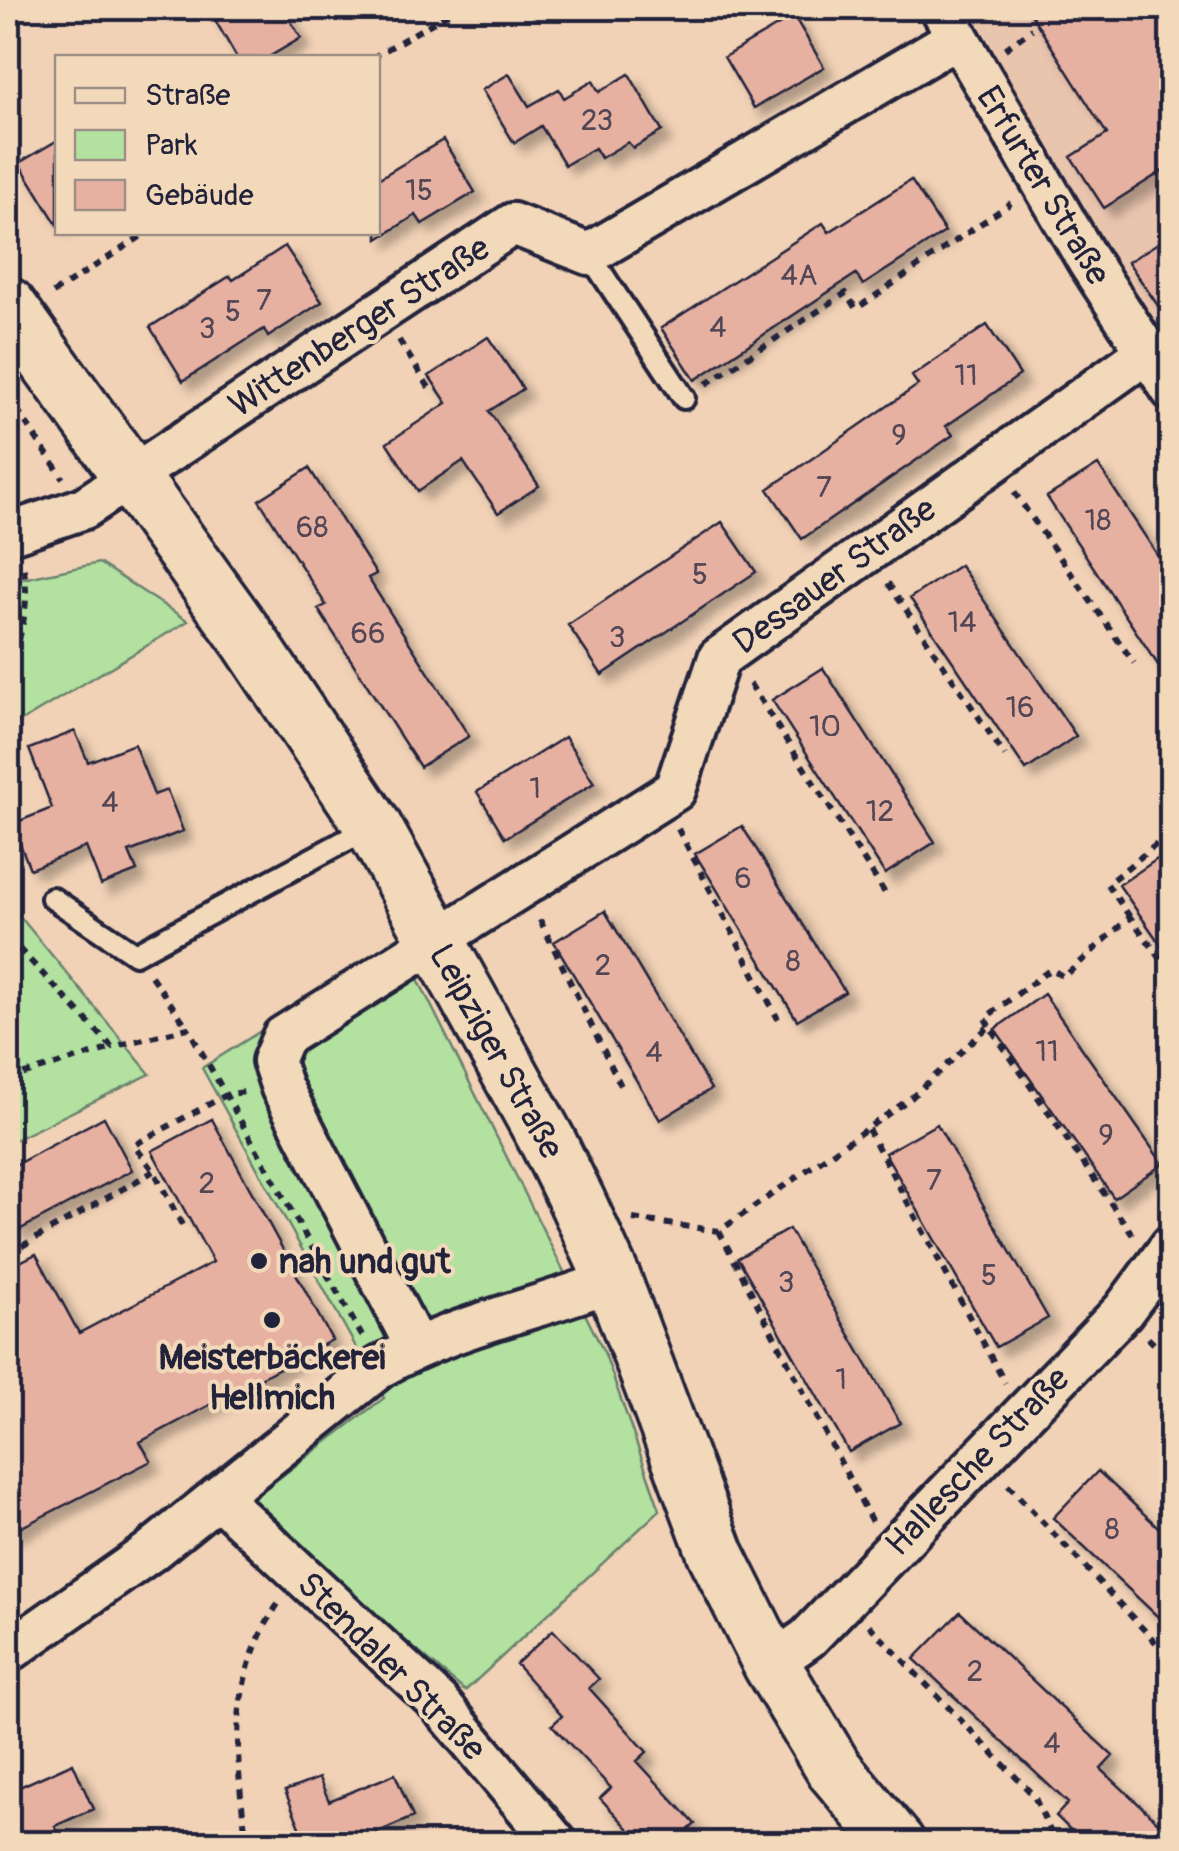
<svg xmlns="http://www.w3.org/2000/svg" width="1179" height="1851" viewBox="0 0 1179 1851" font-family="Pangolin,sans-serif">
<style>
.built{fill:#eac5ae}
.green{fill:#b2e1a0;stroke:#6a826e;stroke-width:2.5}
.building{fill:#e7b1a2;stroke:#22223b;stroke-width:2.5;filter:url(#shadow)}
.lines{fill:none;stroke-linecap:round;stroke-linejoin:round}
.service-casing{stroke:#22223b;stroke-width:28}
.minor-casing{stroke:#22223b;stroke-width:48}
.secondary-casing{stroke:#22223b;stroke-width:62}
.path{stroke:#22223b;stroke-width:6;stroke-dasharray:8 8;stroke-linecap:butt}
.service{stroke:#f2d9ba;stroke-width:20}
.minor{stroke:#f2d9ba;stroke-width:40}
.secondary{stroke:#f2d9ba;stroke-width:55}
.poi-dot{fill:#22223b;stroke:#f2d9ba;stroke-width:4}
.labels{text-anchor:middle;stroke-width:8;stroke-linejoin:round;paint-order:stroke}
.number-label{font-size:30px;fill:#534655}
.street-label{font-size:35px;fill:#22223b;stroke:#f2d9ba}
.poi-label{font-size:35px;font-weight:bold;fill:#22223b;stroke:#f2d9ba;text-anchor:start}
</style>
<defs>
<filter id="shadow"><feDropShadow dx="9" dy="9" stdDeviation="5" flood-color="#0004"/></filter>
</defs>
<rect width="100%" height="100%" fill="#f1d2b6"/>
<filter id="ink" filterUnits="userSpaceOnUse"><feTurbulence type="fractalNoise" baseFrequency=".01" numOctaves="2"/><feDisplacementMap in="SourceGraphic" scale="20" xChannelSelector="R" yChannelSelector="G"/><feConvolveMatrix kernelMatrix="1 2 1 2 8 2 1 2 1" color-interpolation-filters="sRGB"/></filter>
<g filter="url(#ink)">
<path class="built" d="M971,8H1171V357L1060,174Z"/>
<path class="green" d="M99,563L188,621L8,729V582Z
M8,902L150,1074L8,1143Z
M400,943L605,1354L660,1510L465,1691L244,1505L384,1398L202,1068Z"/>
<path class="building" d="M208,8H283L301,38L267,58H237Z
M1027,8H1172V165L1104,208L1071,157L1107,134Z
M794,16L824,67L754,108L724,57Z
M509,74L529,106L559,89L564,98L593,81L599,92L629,74L662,131L633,148L628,142L601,158L595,148L565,165L541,126L514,143L482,90Z
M58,140V226L19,163Z
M443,140L475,192L422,224L416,215L378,239V179Z
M911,180L945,232L863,285L856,274L695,380L661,328L823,223L829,232Z
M1172,234V326L1128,262Z
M285,246L322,302L268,337L264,329L183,381L150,327L230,276L233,280Z
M987,325L1020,375L946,426L953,435L802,539L768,489L918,385L912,376Z
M488,337L523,389L489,411L539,486L498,513L463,461L418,491L387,443L447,403L429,376Z
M1098,465L1172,577V686L1047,497Z
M309,468L376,574L368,578L469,736L420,767L318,609L326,605L259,500Z
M722,522L756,572L602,675L568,625Z
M960,565L1076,736L1026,770L910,598Z
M823,668L935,842L885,874L772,700Z
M75,731L88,762L134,744L154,795L167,790L183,831L129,852L137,871L101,885L86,847L30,869L12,824L52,808L29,749Z
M565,737L594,783L505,838L477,792Z
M742,826L845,992L797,1020L695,854Z
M1172,849V961L1119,885Z
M605,911L711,1089L660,1120L554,942Z
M1044,994L1163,1164L1114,1198L995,1029Z
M104,1117L132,1170L17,1231L8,1214V1169Z
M212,1119L332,1340L140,1442L151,1461L8,1534V1268L36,1254L79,1333L213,1262L152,1151Z
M937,1124L1048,1318L996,1347L885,1153Z
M789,1229L900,1423L849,1452L738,1258Z
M1098,1471L1172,1540V1630L1053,1518Z
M960,1612L1113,1756L1101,1769L1172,1835V1844H1085L1056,1816L1068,1803L914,1659Z
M553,1630L599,1679L589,1688L647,1752L637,1761L695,1824L674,1844H643L600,1798L611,1788L552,1725L562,1716L516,1664Z
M73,1763L93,1809L55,1826L62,1844H8V1792Z
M395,1774L413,1817L376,1833L380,1844H307L285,1791L319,1778L329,1801Z"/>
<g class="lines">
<g class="service-casing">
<path id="service" d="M589,254L684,398
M52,898L135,954L371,827"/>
</g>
<g class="minor-casing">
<path id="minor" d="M941,8L1088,261L1172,390
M8,534L84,508L513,224L589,254L958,37
M416,1347L282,1088L273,1061L283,1037L675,790L719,658L1146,353
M218,1497L439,1703L557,1844
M8,1652L150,1552L380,1367C451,1326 536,1310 613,1280
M771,1664L808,1638L1123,1311L1172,1245"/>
</g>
<g class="secondary-casing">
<path id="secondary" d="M8,306L250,642L373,826L548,1142L576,1199L613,1280L716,1554L771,1664L834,1769L897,1844"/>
</g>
<path class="path" d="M1005,49L1032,29
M372,58L458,8
M53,293L148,232
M399,340L430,389
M706,384L846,293L856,309L1011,203
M8,396L63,478
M1014,492L1134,663
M888,583L1005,756
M8,670C22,636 31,602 23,565
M750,684L885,893
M678,829L778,1019
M1130,917L1107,884L1172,832
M540,920L623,1090
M8,937L112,1047L188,1028L362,1336
M151,976L188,1028
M989,1026L985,1018L1051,969L1064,977L1130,917L1172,974
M8,1079L112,1048
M868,1129L1005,1383
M633,1219L719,1231L911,1098L989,1026L1134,1237
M182,1225L154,1171L134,1145L228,1094L246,1092
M719,1231L872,1522
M8,1254L154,1171
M1148,1338L1172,1362
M1008,1485L1163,1650L1172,1665
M869,1625L1034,1796L1051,1833L1064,1844
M8,1840L9,1839
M247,1844C235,1756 227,1682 278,1604"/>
<use href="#service" class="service"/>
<use href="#minor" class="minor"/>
<use href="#secondary" class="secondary"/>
</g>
</g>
<g class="poi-dot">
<circle cx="259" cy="1261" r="10"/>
<circle cx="272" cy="1320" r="10"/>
</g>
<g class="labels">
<g class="number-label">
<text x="597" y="130">23</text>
<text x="419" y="200">15</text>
<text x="799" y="285">4A</text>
<text x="264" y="310">7</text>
<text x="233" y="321">5</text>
<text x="718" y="337">4</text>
<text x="207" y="338">3</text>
<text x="966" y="385">11</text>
<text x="899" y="445">9</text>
<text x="824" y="497">7</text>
<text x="1098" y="530">18</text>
<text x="312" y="537">68</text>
<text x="700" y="584">5</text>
<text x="962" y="632">14</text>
<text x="368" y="643">66</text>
<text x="617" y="647">3</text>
<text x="1020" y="717">16</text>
<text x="825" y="736">10</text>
<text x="535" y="798">1</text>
<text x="110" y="812">4</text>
<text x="880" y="821">12</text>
<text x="743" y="888">6</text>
<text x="793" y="971">8</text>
<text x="603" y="975">2</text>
<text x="1047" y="1061">11</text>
<text x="654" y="1062">4</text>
<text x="1106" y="1145">9</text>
<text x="934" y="1190">7</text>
<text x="207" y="1193">2</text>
<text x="989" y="1285">5</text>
<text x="786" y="1292">3</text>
<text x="841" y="1389">1</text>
<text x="1112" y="1539">8</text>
<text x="975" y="1681">2</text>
<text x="1052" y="1753">4</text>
</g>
<g class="street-label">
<text transform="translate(1044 185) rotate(59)" y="12">Erfurter Straße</text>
<text transform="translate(359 326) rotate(-33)" y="12">Wittenberger Straße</text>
<text transform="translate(834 575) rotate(-36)" y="12">Dessauer Straße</text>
<text transform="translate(497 1051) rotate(61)" y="12">Leipziger Straße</text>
<text transform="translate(977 1461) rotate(-46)" y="12">Hallesche Straße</text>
<text transform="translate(392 1666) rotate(45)" y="12">Stendaler Straße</text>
</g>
<g class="poi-label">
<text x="279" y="1273">nah und gut</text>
<text x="272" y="1369" text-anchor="middle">Meisterbäckerei<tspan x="272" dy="40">Hellmich</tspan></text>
</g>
</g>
<rect width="1179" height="1851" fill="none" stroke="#f2d9ba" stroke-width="40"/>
<rect x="20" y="20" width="1139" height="1811" fill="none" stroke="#22223b" stroke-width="4" filter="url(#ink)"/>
<rect x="55" y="55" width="325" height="180" fill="#f2d9ba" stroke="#9f9087" stroke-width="2.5"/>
<rect x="75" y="88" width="50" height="15" fill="#f2d9ba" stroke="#9f9087" stroke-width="2.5"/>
<text x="145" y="105" font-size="30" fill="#22223b">Straße</text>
<rect x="75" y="130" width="50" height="30" fill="#b2e1a0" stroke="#9f9087" stroke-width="2.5"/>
<text x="145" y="155" font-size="30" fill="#22223b">Park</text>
<rect x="75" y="180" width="50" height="30" fill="#e7b1a2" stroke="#9f9087" stroke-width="2.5"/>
<text x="145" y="205" font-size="30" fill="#22223b">Gebäude</text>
</svg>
